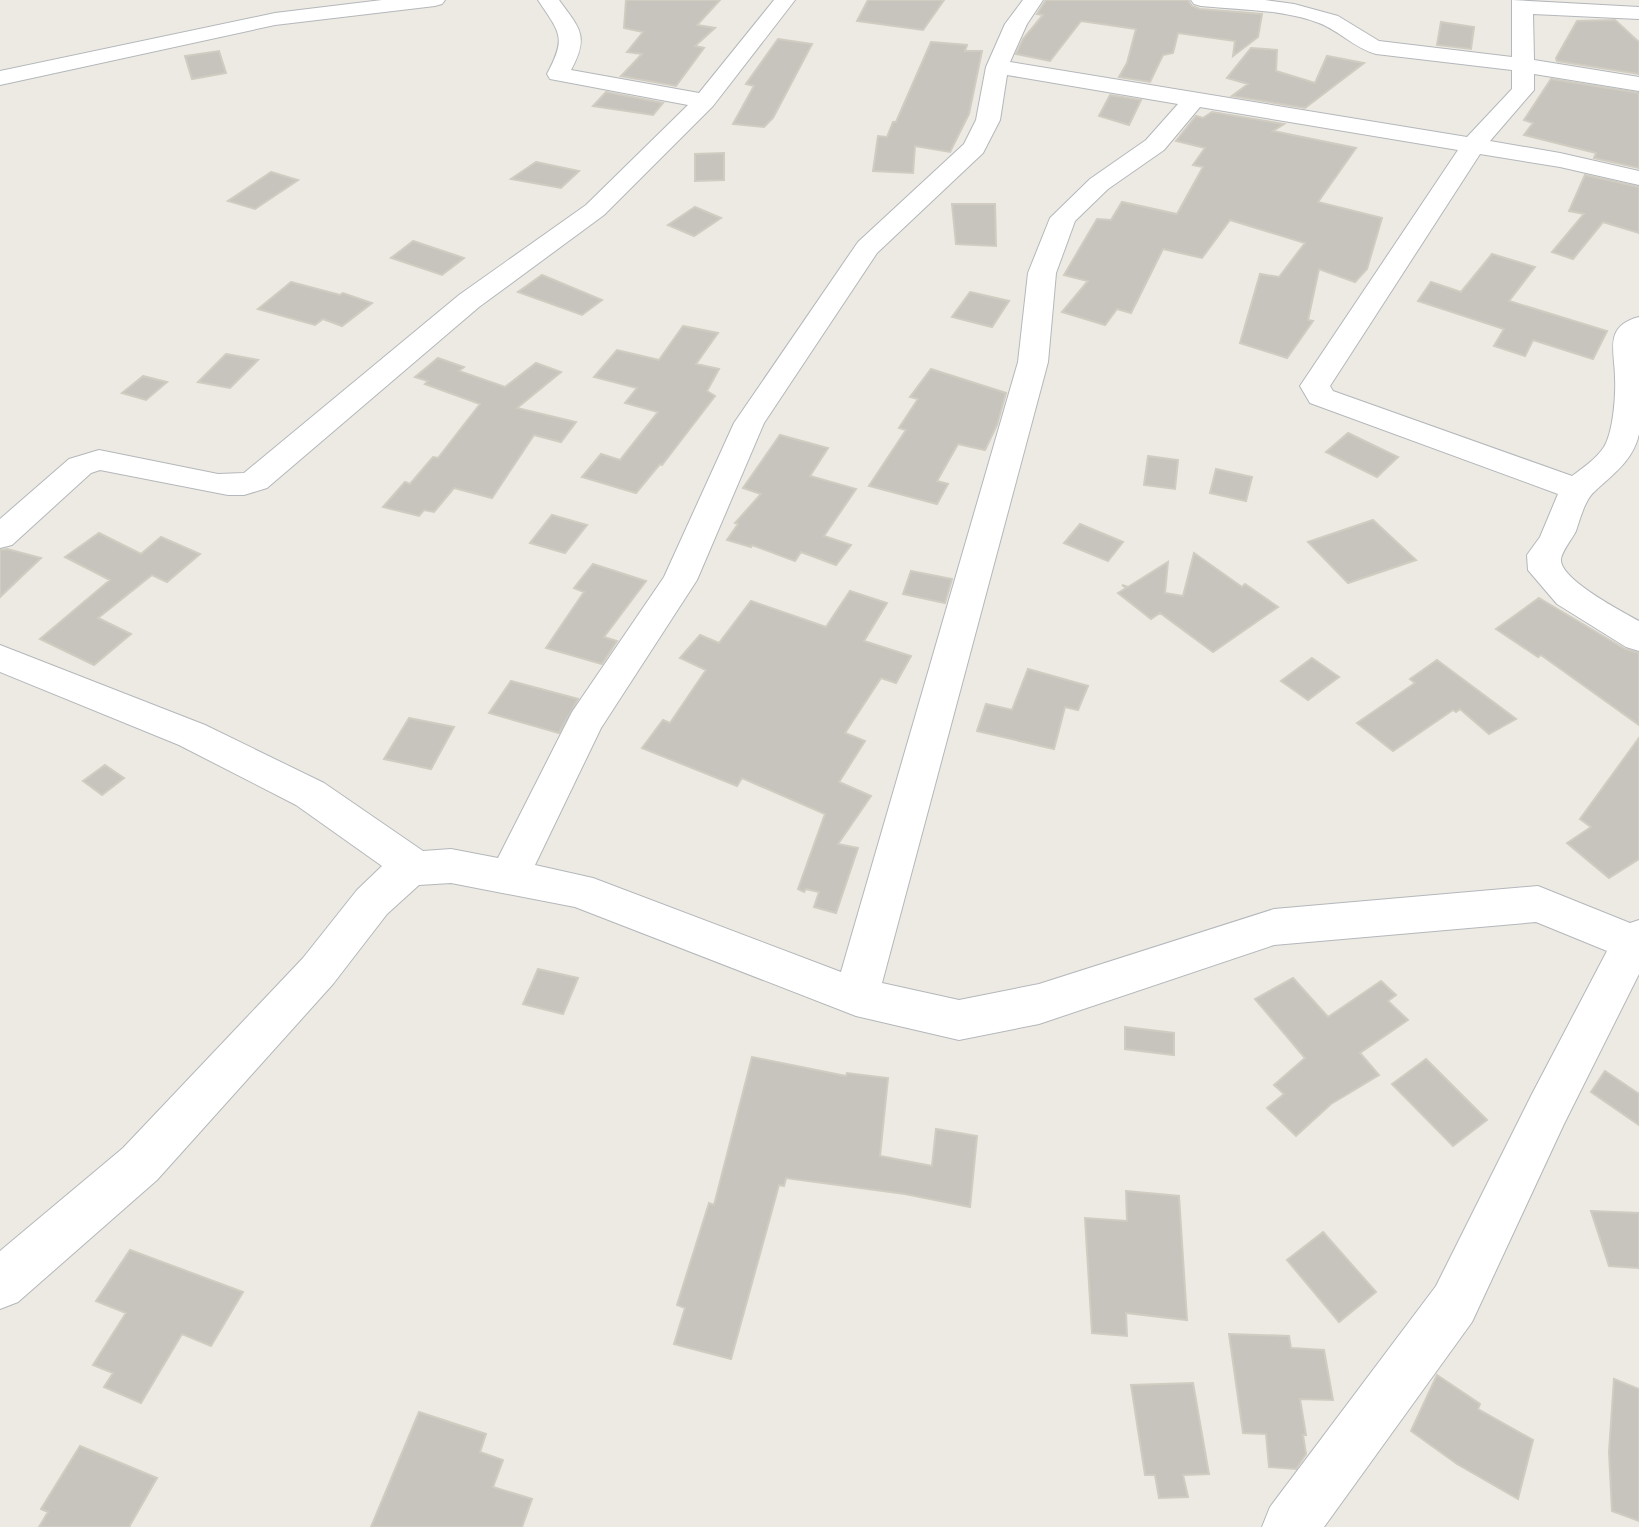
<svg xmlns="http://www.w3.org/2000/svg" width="1639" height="1527" viewBox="0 0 1639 1527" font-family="Karla,sans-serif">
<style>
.building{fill:#c7c4be;stroke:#d0ccc1;stroke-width:2}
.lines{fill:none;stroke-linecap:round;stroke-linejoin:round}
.minor-casing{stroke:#b4b7bb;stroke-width:2}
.minor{fill:#fff;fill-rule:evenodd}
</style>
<rect width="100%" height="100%" fill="#eceae2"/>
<path class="building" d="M626,0H720L697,25L715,28L695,46L704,48L676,86L621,76L642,54L627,52L643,32L624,28Z
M868,0H944L923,30L857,21Z
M1046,0H1188L1192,6L1200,9L1262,14L1258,37L1233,56L1235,41L1178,33L1173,53L1163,55L1150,82L1119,77L1127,63L1136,29L1081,21L1050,61L1016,54L1023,39L1043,15L1037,14Z
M1615,20L1639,42V74L1557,61L1556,58L1577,21Z
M1441,22L1474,27L1471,49L1437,45Z
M778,39L812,44L773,118L764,127L733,124L754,86L746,84Z
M931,42L967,45L965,51H982L969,114L950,152L915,146L913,173L873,171L878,136L887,137L893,122H896Z
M1251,48L1277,50L1276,71L1315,83L1327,56L1364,63L1305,108L1232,96L1248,84L1227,78Z
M219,51L226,73L192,79L185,56Z
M1551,79L1639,93V168L1594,158L1596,153L1524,135L1533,123L1524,120Z
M606,92L663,103L653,115L593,106Z
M1110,95L1141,100L1129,125L1099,116Z
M1212,112L1284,124L1273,131L1356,148L1318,202L1382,218L1367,269L1355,282L1319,269L1308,320L1313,321L1287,358L1240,343L1260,274L1279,277L1305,243L1230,220L1202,258L1163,249L1131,313L1117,309L1105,325L1062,312L1088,281L1064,275L1097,219L1111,220L1122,202L1177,214L1203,167L1193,165L1205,148L1176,141L1196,116L1203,118Z
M724,153V180L695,181V154Z
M536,162L579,171L561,188L511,179Z
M271,172L298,180L255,209L228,201Z
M1585,175L1639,187V233L1603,222L1573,259L1552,252L1584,214L1569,211Z
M952,204H995L996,246L956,244Z
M695,207L721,218L694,236L668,225Z
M413,241L464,258L442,275L391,258Z
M1492,254L1535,267L1509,301L1607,331L1593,359L1533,340L1525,356L1494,346L1504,329L1418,301L1431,282L1461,292Z
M542,275L602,300L582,315L518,292Z
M291,282L340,295L343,293L372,303L342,326L323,319L315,325L258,309Z
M970,292L1009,301L992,327L952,317Z
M683,326L718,333L696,364L719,369L707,391L715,396L662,465L660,464L636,493L582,477L601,454L620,460L658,412L625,403L637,388L594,377L617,350L659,360Z
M226,354L258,360L230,388L198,382Z
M438,358L464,367L459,371L505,387L536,363L561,372L517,408L576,422L561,442L534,435L492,498L454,488L434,512L424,510L419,516L383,507L405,482L410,484L433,457L438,458L480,404L425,384L428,381L415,377Z
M931,369L1006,393L997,425L985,450L958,444L937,481L948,484L937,504L869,486L906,430L899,428L918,399L910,397Z
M143,376L167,382L146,400L122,393Z
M1348,433L1398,457L1377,477L1326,452Z
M780,435L828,448L810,476L856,489L824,536L851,545L836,565L801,552L795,561L752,545L751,547L727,540L738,524L735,523L761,494L743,488Z
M1148,456L1178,460L1175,489L1144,485Z
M1216,469L1252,477L1246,501L1210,493Z
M552,515L587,525L565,553L530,543Z
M1373,520L1416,560L1348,583L1308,542Z
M1080,524L1123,542L1108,561L1064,543Z
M99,533L141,554L161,537L200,554L167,582L152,575L98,618L131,634L94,665L40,639L110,580L65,557Z
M7,549L41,558L0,597V550Z
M1194,553L1242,587L1245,584L1278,607L1213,652L1160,613L1151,619L1118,593L1126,588L1122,585L1128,587L1168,562L1165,593L1183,596Z
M593,564L646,581L604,637L617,641L602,664L546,648L584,592L574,588Z
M911,571L952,579L945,603L903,594Z
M850,591L887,603L864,641L911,656L896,683L881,678L845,733L865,741L839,782L871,796L838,844L858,848L836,913L814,907L819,892L806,889L804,892L798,889L825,814L742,778L737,786L642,748L663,720L670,723L706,670L680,658L700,635L719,643L751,601L826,627Z
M1539,598L1625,649L1639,653V725L1541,655L1538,657L1496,629Z
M1312,658L1339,677L1308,700L1281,681Z
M1437,660L1516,719L1489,734L1460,709L1456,712L1453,710L1393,751L1357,723L1415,683L1410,679Z
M1028,669L1088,686L1078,710L1065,707L1054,749L977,731L986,704L1012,710Z
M511,681L578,699L559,733L489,713Z
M409,718L454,727L431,769L384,759Z
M1639,738V859L1609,878L1567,843L1591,827L1580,819Z
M105,765L124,778L102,795L83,781Z
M538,969L578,978L563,1014L523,1004Z
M1293,978L1328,1017L1381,981L1396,995L1388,1001L1408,1020L1360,1053L1379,1075L1331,1104L1296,1136L1267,1108L1284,1094L1274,1085L1305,1058L1255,999Z
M1125,1027L1174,1033V1055L1125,1049Z
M752,1057L846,1076L847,1073L888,1078L880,1156L932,1166L936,1129L977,1136L970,1207L905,1194L786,1178L784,1186L779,1185L731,1359L674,1344L685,1308L677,1305L709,1203L714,1205Z
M1426,1059L1487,1120L1453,1146L1392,1084Z
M1605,1071L1639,1094V1125L1591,1092Z
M1126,1191L1179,1196L1187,1320L1126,1313L1127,1336L1092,1333L1085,1218L1127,1221Z
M1591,1211L1639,1213V1268L1609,1266Z
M1323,1232L1376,1292L1339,1322L1287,1260Z
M130,1250L243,1292L211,1346L182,1334L141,1403L104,1387L113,1373L93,1365L126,1313L96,1301Z
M1229,1334L1289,1336L1291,1348L1324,1350L1333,1400L1300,1399L1306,1435H1303L1306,1454L1296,1469L1269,1467L1266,1434L1243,1433Z
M1437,1375L1480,1404L1478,1409L1533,1440L1518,1499L1457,1464L1411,1431Z
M1614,1379L1639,1389V1521L1612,1511L1609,1452Z
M1193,1383L1209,1474L1183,1475L1188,1497L1159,1498L1155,1475H1145L1131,1385Z
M419,1412L486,1434L480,1452L503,1460L493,1487L532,1499L522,1527H371Z
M80,1446L157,1478L129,1527H39L48,1512L41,1509Z"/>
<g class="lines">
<g class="minor-casing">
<path id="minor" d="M382,0H445L442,4L435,6L275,25L0,85V71L275,13Z
M538,0H559C579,28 590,35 571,70L699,93L774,0H795L713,106L604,215L479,307L267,488L244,495H228L100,470L91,473L12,545L0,548V519L69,459L99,450L218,474L244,473L459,295L586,205L688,105L550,79L547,74C567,37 560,33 538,0Z
M1023,0H1043L1027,24L1010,62L1467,137L1512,89V70L1376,54C1354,48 1340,31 1319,23C1282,9 1240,10 1201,6L1194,4L1191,0H1265L1294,4L1338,16L1379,41L1512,57V0L1639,7V19L1533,14L1534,60L1639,77V91L1534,74V90L1490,141L1560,153L1639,171V185L1560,167L1480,154L1330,386L1333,391L1572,476C1583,468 1596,459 1604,447C1613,433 1616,396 1615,378C1615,352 1603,326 1639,317V434C1633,461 1613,474 1594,492C1585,500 1580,519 1576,531C1572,539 1562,551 1561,559C1559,579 1623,612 1639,621V651L1626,647L1557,604L1528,570L1527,555L1540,537L1558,494L1310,403L1300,386L1458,150L1200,107L1164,150L1108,189L1075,221L1056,273L1048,362L882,983L959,1000L1039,984L1274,909L1538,886L1630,923L1639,920V974L1564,1124L1472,1322L1324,1527H1262L1270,1507L1436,1286L1532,1094L1607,951L1536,922L1274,945L1039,1024L959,1040L856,1016L575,907L451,883L419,885L387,914L333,984L157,1180L18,1302L0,1309V1251L123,1148L303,958L357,890L382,866L296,805L179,745L0,672V645L205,725L324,783L423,851L451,849L498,858L572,712L664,577L734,423L858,242L964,144L976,120L986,67L1005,24ZM1007,75L1178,104L1146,140L1090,179L1050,218L1028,273L1018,362L841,972L593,878L535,865L601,728L697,580L764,423L877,253L983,153L1000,120Z"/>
</g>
<use href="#minor" class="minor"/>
</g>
</svg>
